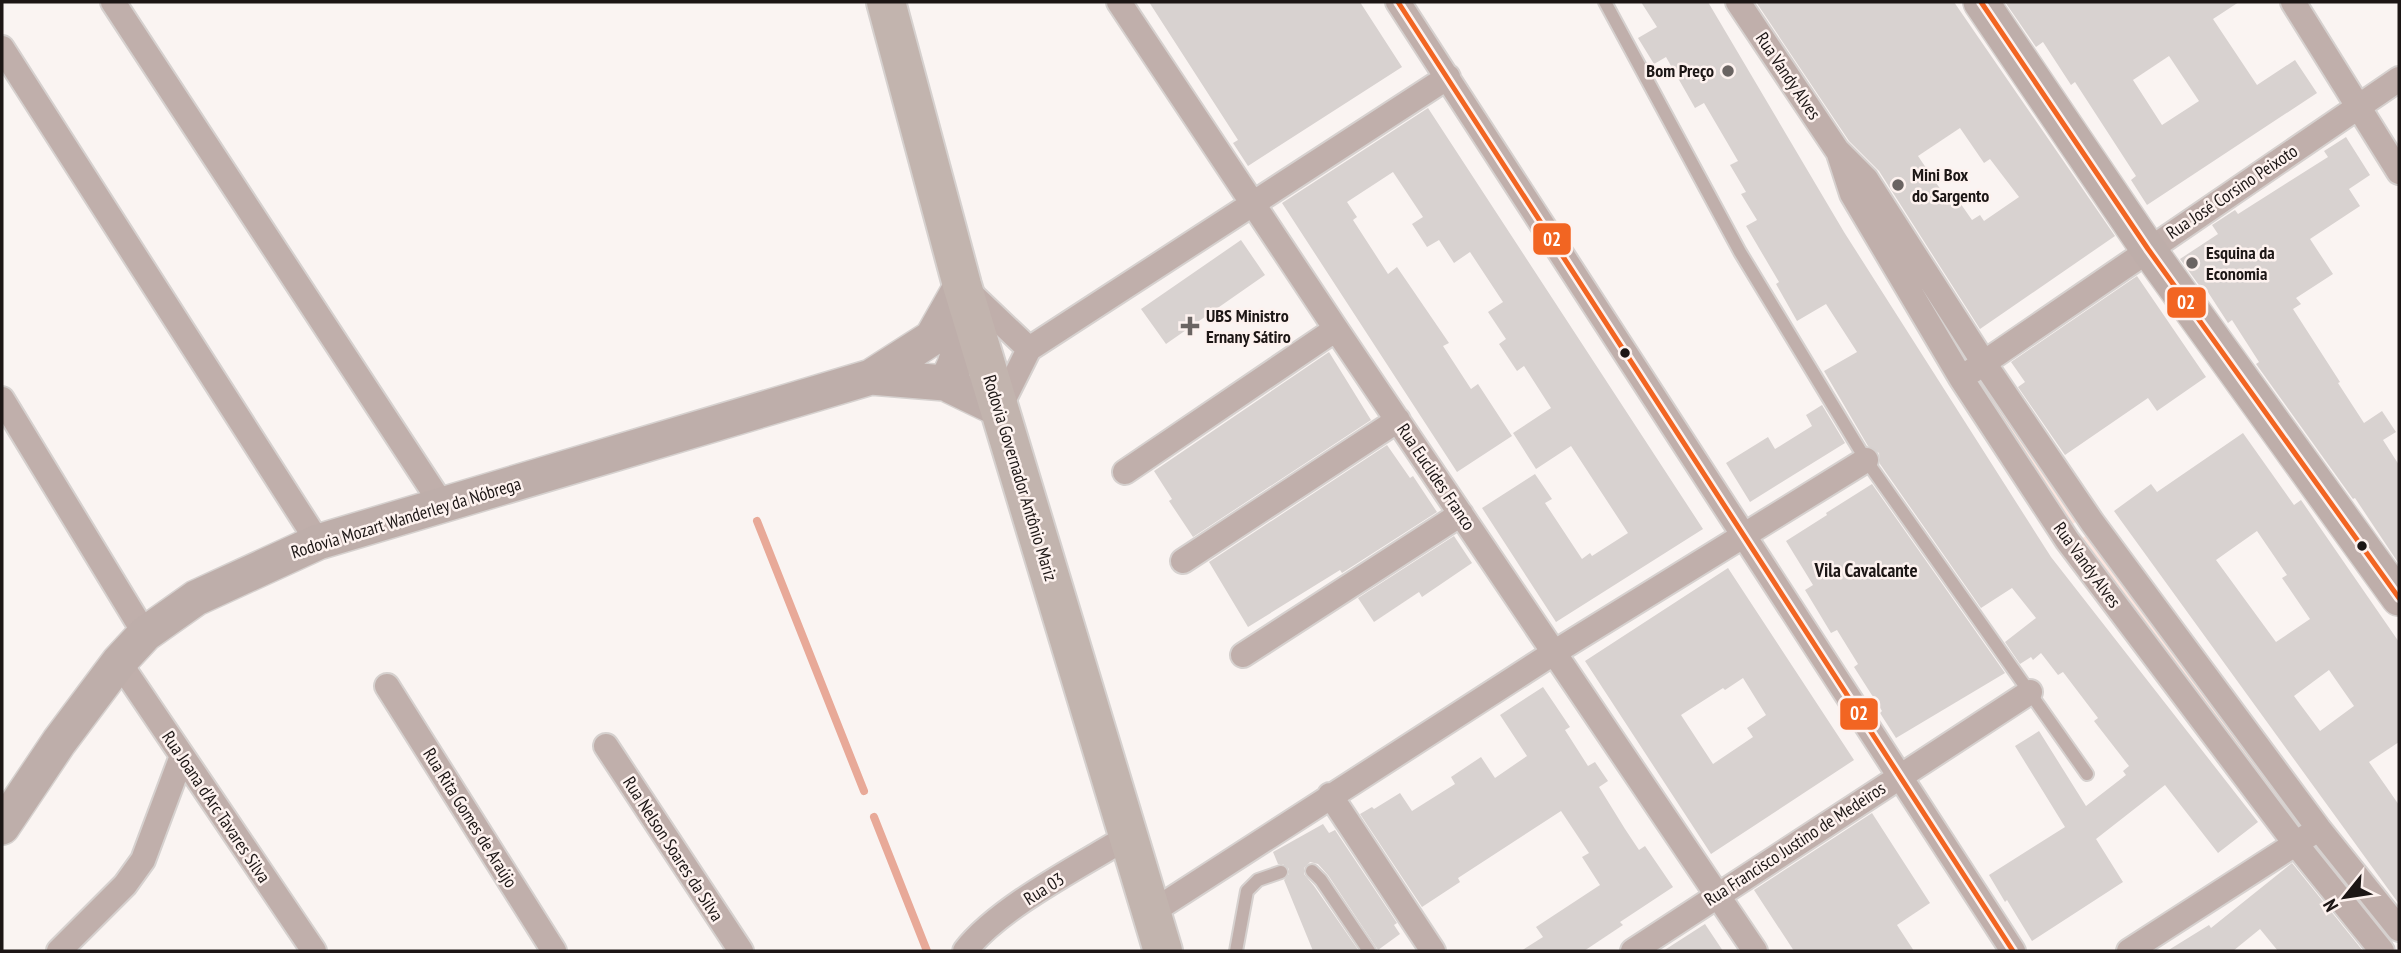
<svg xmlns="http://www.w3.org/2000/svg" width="2401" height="953" viewBox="0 0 2401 953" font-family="'PT Sans Narrow',sans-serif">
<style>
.green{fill:#fce6df}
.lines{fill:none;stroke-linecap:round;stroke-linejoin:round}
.stream{stroke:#e8a998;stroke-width:8}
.building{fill:#d8d2d0;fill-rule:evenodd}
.service-casing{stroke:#d6d1cf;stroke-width:16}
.minor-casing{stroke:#d6d1cf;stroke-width:28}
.secondary-casing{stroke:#d6d1cf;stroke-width:38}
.trunk-casing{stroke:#d6d1cf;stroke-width:42}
.service{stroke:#c0afab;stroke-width:12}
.minor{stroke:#c0afab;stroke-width:24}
.secondary{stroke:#beaeaa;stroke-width:35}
.trunk{stroke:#c2b4ae;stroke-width:38}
.bus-1-casing{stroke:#fdf2ef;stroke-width:10}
.bus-1{stroke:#f26522;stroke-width:5}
.poi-dot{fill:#6a6462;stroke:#fdf2ef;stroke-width:2.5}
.bus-dot{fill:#1c1615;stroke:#fdf2ef;stroke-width:2.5}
.labels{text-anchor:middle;stroke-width:5;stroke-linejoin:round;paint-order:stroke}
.poi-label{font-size:18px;font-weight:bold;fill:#1c1615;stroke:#fdf2ef;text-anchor:start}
.street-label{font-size:18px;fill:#1c1615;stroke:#fdf2ef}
.neighbourhood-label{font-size:19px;font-weight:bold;fill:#1c1615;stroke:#fdf2ef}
.line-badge{stroke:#fdf2ef;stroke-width:2.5}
.badge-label{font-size:19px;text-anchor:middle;font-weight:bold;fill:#fff}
</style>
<rect width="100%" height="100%" fill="#faf4f2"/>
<path class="green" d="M1982,373L2080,519L2068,527L1970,381Z
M2090,533L2301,816L2290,824L2077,542Z"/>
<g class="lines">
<path class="stream" d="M757,521L864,791
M874,817L927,951"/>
</g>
<path class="building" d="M1149,2H1360L1402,67L1248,166L1233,143L1238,140Z
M1641,2H1708L1844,232L2051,557L2258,822L2218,853L2165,785L2096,839L2123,882L2032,941L2007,900L2005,902L1989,875L2065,827L2015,746L2039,731L2086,806L2126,775L2123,771L2129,766L2094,721L2098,718L2063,672L2058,675L2041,653L2033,660L2031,657L2020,664L2005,642L2036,618L2012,588L1981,608L1880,464L1879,453L1868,446L1824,371L1857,352L1826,304L1797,321L1776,284L1779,282L1746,226L1757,220L1741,194L1746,192L1730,165L1738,161L1704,103L1695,108L1666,57L1654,64L1638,38L1657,27Z
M1756,2H1954L2115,236L1980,329L1879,171L1849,141ZM1960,128L1984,163L1990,159L2019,197L1984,221L1980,215L1972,220L1958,200L1951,205L1918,156Z
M2005,2H2239L2213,19L2257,85L2295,60L2317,93L2147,205L2131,180L2136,176L2075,82L2071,85L2043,42L2036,47ZM2169,56L2199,101L2162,125L2133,80Z
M1428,108L1703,529L1556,622L1482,508L1535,474L1552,499L1545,503L1582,559L1590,553L1592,556L1628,533L1571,446L1536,469L1513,433L1551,408L1524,366L1517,371L1499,344L1506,339L1488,312L1503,302L1470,252L1454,263L1439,240L1427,247L1412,224L1423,217L1393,172L1347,202L1357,217L1353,220L1388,274L1397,267L1449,343L1443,346L1471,389L1478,384L1512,436L1457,472L1282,203Z
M2346,137L2370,175L2349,189L2360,206L2310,239L2333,274L2296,298L2301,304L2293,309L2340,382L2338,383L2364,423L2382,411L2396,432L2383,440L2399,465V564L2355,498L2353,499L2256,364L2259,362L2232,320L2228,323L2204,286L2201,288L2180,259L2218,234L2212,225L2235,210L2238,214L2328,157L2324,151Z
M1241,240L1265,275L1166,344L1141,309Z
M2137,276L2206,377L2157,411L2148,398L2065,455L2018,387L2025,382L2011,362Z
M1329,352L1371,420L1193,537L1169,501L1172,499L1154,471Z
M1822,405L1845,443L1750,502L1726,463L1768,437L1775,449L1812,426L1806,415Z
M2243,433L2294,505L2301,500L2399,642V742L2369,762L2399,805V904L2114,511L2151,484L2157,492ZM2257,531L2287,575L2282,578L2310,619L2276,642L2216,560ZM2329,670L2354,706L2320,731L2294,696Z
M1387,445L1410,478L1413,476L1437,512L1342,573L1340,570L1248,627L1209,562Z
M1872,484L2005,673L1896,738L1880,713L1882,711L1854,667L1858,664L1837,630L1831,633L1805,590L1813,585L1786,541L1827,515L1826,513Z
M1454,536L1472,563L1422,597L1419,592L1374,622L1358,598Z
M1728,568L1854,760L1711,854L1585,661ZM1743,678L1766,715L1747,728L1753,737L1713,764L1681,715L1723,688L1725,690Z
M1543,687L1570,727L1565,730L1588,766L1595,762L1608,781L1599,787L1625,829L1639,850L1645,846L1673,887L1620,922L1623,925L1584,951H1521L1543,937L1536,927L1600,885L1582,857L1589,853L1561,811L1458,878L1460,882L1422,907L1360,814L1372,807L1374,809L1400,793L1412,811L1455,784L1451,777L1481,757L1495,778L1527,756L1500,715Z
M1872,813L1930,903L1897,925L1914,951H1794L1754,890Z
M1323,824L1329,833L1335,830L1397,923L1394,925L1400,934L1378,950L1328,875L1318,864L1310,862L1304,868V874L1314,886L1359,951H1313L1284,880L1289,874V869L1283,864H1278L1273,852Z
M2292,863L2363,951H2278L2260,929L2233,951H2167L2209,925L2211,928Z
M1705,924L1723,951H1663Z"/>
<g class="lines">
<g class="service-casing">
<path id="service" d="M1605,2L1740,252L1866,460L2087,774
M1312,871L1321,880L1369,951
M1236,951L1247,891L1258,880L1281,872"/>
</g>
<g class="minor-casing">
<path id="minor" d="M113,2L443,506
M1119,2L1336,329L1755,951
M1398,2L2013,951
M1738,2L1837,150L1866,179L1984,363L2092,522L2319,829L2399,929
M2293,2L2399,172
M2,48L318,542
M1839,154L1852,194L1961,378L2067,540L2295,843L2382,951
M966,289L1029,349
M1972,371L2399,79
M2,399L145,634
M999,409L1029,349L1448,77
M1125,472L1336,329
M1183,561L1398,420
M1243,655L1461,514
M119,662L314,951
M387,686L554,951
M606,746L741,951
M1330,795L1433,951
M1152,912L1555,652L1866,460
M59,951L125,885L143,860L182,756
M965,951C999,907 1080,866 1129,836
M1633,951L2030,692
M2129,951L2309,835"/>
</g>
<g class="secondary-casing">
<path id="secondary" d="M1981,2L2148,249L2399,598
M871,377L945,383L999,409
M945,383C963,358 962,330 962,300
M2,827L59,742L119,662L145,634L196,598L318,542L871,377L932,338L962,285"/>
</g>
<g class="trunk-casing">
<path id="trunk" d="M886,2L962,285L1163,951"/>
</g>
<use href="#service" class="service"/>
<use href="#minor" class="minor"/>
<use href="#secondary" class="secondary"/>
<use href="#trunk" class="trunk"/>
<g class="bus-1-casing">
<path id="bus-1" d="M1398,2L2013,951
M1981,2L2148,249L2399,598"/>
</g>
<use href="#bus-1" class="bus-1"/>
</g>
<g class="poi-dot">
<circle cx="1728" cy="71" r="7"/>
<circle cx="1898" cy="185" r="7"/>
<circle cx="2192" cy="263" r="7"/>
<path d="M1186.5 315.5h7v7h7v7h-7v7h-7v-7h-7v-7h7z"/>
</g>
<g class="bus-dot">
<circle cx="1625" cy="353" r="6"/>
<circle cx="2362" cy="546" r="6"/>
</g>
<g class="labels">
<g class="poi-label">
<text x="1714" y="77" text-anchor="end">Bom Preço</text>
<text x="1912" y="181">Mini Box<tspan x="1912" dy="21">do Sargento</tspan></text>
<text x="2206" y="259">Esquina da<tspan x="2206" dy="21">Economia</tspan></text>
<text x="1206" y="322">UBS Ministro<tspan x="1206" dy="21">Ernany Sátiro</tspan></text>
</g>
<g class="street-label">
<text transform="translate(1788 76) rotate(56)" y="6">Rua Vandy Alves</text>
<text transform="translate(2232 192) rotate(-34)" y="6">Rua José Corsino Peixoto</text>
<text transform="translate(1436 477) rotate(56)" y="6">Rua Euclides Franco</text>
<text transform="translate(1020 478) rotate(73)" y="6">Rodovia Governador Antônio Mariz</text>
<text transform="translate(406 518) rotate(-17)" y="6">Rodovia Mozart Wanderley da Nóbrega</text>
<text transform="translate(2087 565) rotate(54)" y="6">Rua Vandy Alves</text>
<text transform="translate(216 807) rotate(56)" y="6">Rua Joana d'Arc Tavares Silva</text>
<text transform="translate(470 818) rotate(58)" y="6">Rua Rita Gomes de Araújo</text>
<text transform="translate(1795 844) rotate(-33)" y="6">Rua Francisco Justino de Medeiros</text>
<text transform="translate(673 849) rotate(57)" y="6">Rua Nelson Soares da Silva</text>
<text transform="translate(1044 889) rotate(-32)" y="6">Rua 03</text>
</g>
<g class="neighbourhood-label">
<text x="1866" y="577">Vila Cavalcante</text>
</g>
</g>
<g class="line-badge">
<rect x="1532" y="222" width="40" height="34" rx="7" fill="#f26522"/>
<rect x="2166" y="286" width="41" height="33" rx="7" fill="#f26522"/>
<rect x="1839" y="697" width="40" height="34" rx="7" fill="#f26522"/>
</g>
<g class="badge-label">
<text x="1552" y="246">02</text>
<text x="2186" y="309">02</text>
<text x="1859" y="720">02</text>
</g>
<rect width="2401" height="953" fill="none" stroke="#1c1615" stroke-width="7"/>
<g transform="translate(2345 897) rotate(240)" stroke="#fdf2ef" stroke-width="5" paint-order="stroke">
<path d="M0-5L12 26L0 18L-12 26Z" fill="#1c1615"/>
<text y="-10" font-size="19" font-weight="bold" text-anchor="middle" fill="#1c1615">N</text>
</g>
</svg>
